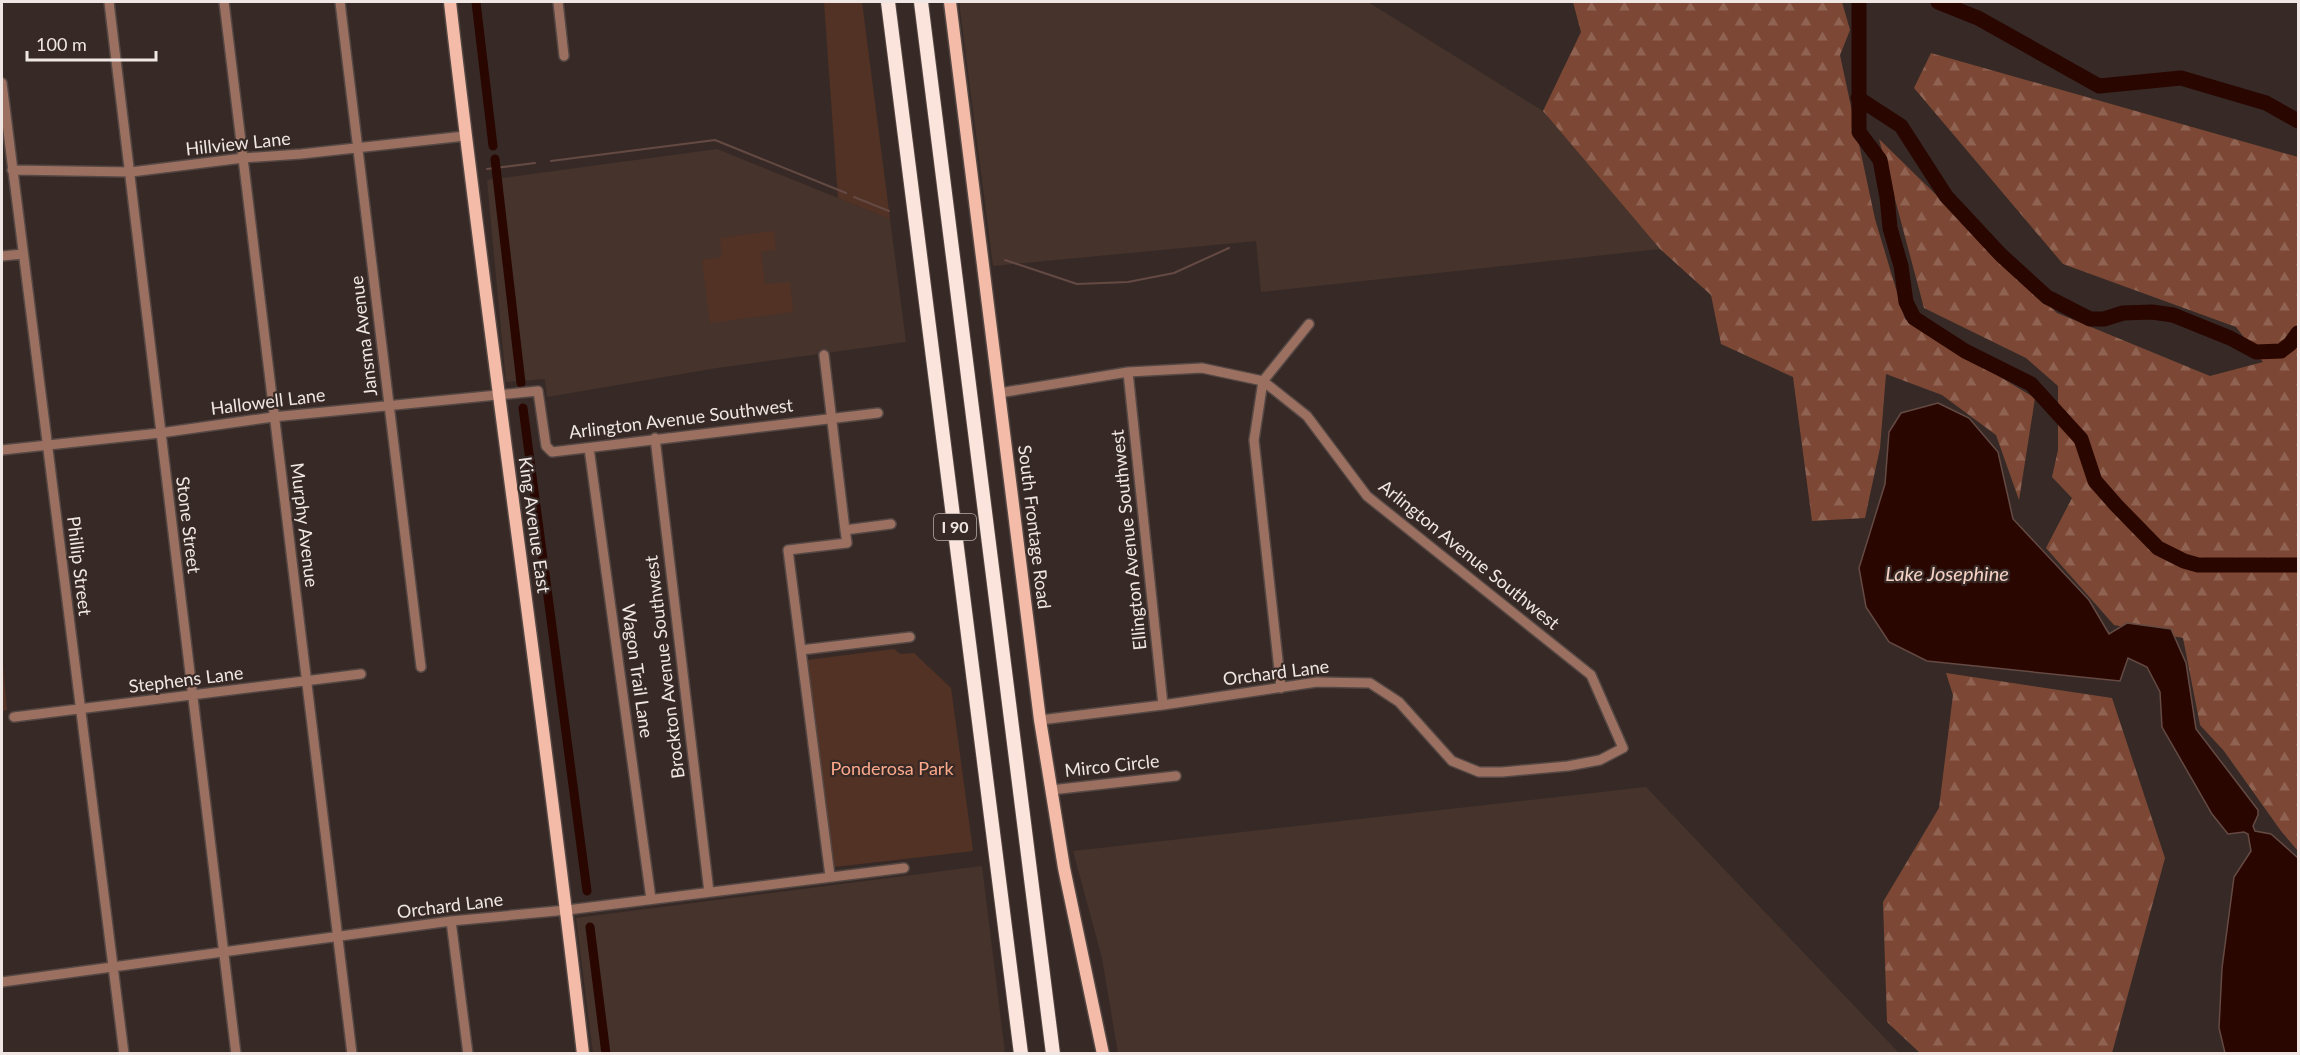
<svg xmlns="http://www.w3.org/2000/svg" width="2300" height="1055" viewBox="0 0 2300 1055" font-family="Lato,sans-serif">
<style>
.built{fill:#45332c}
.green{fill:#533226}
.forest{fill:url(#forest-firs)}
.water{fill:#290600;stroke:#654a44;stroke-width:1.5}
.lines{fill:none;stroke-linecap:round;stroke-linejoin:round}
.stream{stroke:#654a44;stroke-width:2}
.canal{stroke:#290600;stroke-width:9}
.river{stroke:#290600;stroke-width:15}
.minor-casing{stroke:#554844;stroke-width:12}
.major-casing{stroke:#554844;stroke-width:15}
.highway-casing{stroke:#554844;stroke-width:16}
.minor{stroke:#9c7060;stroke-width:9}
.major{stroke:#f4bca8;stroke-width:12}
.highway{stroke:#fbe4dc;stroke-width:14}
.labels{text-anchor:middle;stroke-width:4.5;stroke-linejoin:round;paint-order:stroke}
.shield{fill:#372a26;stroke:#b8aeab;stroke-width:1.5}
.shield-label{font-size:16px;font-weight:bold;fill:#f0e7e4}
.street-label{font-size:18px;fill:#f0e7e4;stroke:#372a26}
.park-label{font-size:18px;fill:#fda98b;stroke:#372a26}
.water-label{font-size:20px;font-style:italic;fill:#f5d2c5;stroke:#372a26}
</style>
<defs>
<pattern id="forest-firs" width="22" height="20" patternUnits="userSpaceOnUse" patternTransform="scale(1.5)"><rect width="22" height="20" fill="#7c4835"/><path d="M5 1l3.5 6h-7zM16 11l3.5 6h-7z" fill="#8f6252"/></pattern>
</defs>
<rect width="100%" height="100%" fill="#372a26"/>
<path class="built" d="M959,2H1368L1543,111L1660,249L1261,292L1256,241L993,266Z
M717,149L890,219L906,342L717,368L547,397L545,379L506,382L487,180Z
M1646,787L1899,1053H1118L1102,958L1073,851Z
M982,866L1005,1053H593L576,918Z"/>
<path class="green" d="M824,2H862L890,219L838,198Z
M774,231L776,250L761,252L765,284L790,282L793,312L710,323L702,260L722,257L720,238Z
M894,649L900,654L914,653L951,688L973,851L834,867L807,660Z
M2,654L7,710L2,711Z"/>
<path class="forest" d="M1573,2H1842L1850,30L1840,55L1875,219L1905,319L2035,398L2019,500L1996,435L1942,395L1886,374L1880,448L1865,518L1812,521L1793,377L1721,344L1711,295L1660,249L1543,111L1581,32Z
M1931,53L2298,157V851L2281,831L2224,751L2200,725L2183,638L2114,625L2046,548L2072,498L2052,477L2058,450V386L2026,358L1924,308L1879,139L2057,313L2210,376L2263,362L2236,327L2063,264L1914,88Z
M1946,673L2112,698L2165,858L2112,1053H1920L1887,1022L1883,902L1939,808L1953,695Z"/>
<path class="water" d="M1938,403L1969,418L1998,452L2013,519L2089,600L2109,634L2127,623L2171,629L2186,663L2196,729L2258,810V815L2253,826L2255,831L2271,834L2298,858V1053H2225L2219,1028L2222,968L2234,877L2251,851L2248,834L2244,832L2228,834L2212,814L2162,727L2160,692L2147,667L2128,658L2120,681L1927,661L1889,642L1866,607L1859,568L1885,484L1889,432L1901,413Z"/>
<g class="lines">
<path class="stream" d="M551,161L715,140L846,193
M487,169L535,163
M854,197L889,211
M1005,260L1077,284L1128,282L1174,273L1229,248"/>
<path class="canal" d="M476,2L493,146
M495,159L521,383
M523,408L587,891
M590,927L606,1054"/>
<path class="river" d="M1859,2V132L1880,160L1887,197L1890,228L1901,266L1906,302L1914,318L1965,351L2031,384L2081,439L2095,481L2116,505L2158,548L2184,561L2198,565H2298
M1938,2L1978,18L2099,86L2181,78L2266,103L2298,121
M1858,98L1901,126L1946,196L2001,255L2047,297L2090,319H2104L2123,313L2152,312L2173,315L2230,338L2256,352L2281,351L2290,344L2298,333"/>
<g class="minor-casing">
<path id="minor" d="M109,2L236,1054
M224,2L352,1054
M340,2L421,667
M558,2L564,56
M2,83L124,1054
M12,170L131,172L243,158L301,154L465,136
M2,256L23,254
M824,355L845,530
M1128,372L1163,705
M999,393L1128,372L1202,368L1263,381L1307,416L1367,496L1591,675L1623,748L1600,760L1568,766L1502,772H1479L1452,761L1399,702L1370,683L1317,682L1163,705L1040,720
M655,438L709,892
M589,448L651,899
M2,450L160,433L273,417L538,391L546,446L552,452L878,413
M801,650L910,637
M1281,688L1254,440L1263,381L1309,324
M14,717L361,674
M1051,790L1176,776
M830,876L788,550L847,543L845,530L891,524
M451,921L468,1054
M2,982L451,921L567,910L904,868"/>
</g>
<g class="major-casing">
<path id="major" d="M450,2C490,353 543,702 583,1054
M950,2L1040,720L1064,868L1103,1054"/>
</g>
<g class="highway-casing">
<path id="highway" d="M888,2L1021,1054
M921,2L1053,1054"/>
</g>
<use href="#minor" class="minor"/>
<use href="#major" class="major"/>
<use href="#highway" class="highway"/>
</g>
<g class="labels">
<rect class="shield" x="934" y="514" width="42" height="26" rx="4.5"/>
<g class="shield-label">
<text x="955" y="533">I 90</text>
</g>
<g class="street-label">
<text transform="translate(238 144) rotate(-6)" y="6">Hillview Lane</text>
<text transform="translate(364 336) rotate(-97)" y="6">Jansma Avenue</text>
<text transform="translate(268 402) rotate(-7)" y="6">Hallowell Lane</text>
<text transform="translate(681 419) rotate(-7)" y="6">Arlington Avenue Southwest</text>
<text transform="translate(188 525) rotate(83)" y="6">Stone Street</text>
<text transform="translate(304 525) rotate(83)" y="6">Murphy Avenue</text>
<text transform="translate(534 525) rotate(82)" y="6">King Avenue East</text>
<text transform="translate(1034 527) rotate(83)" y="6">South Frontage Road</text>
<text transform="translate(1129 540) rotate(-96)" y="6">Ellington Avenue Southwest</text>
<text transform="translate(1469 555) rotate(39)" y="6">Arlington Avenue Southwest</text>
<text transform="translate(79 566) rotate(83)" y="6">Phillip Street</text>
<text transform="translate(665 667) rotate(-97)" y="6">Brockton Avenue Southwest</text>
<text transform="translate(637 671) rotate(82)" y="6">Wagon Trail Lane</text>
<text transform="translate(1276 673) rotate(-7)" y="6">Orchard Lane</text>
<text transform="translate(186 680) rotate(-7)" y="6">Stephens Lane</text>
<text transform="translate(1112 766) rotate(-6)" y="6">Mirco Circle</text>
<text transform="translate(450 906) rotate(-7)" y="6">Orchard Lane</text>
</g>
<g class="park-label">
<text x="892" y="775">Ponderosa Park</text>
</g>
<g class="water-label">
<text x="1947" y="581">Lake Josephine</text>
</g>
</g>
<rect width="2300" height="1055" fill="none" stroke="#f0e7e4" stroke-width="6"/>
<path d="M27 51v9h129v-9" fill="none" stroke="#f0e7e4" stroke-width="3"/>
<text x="36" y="51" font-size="18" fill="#f0e7e4" stroke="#372a26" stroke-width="4.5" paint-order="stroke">100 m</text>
</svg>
